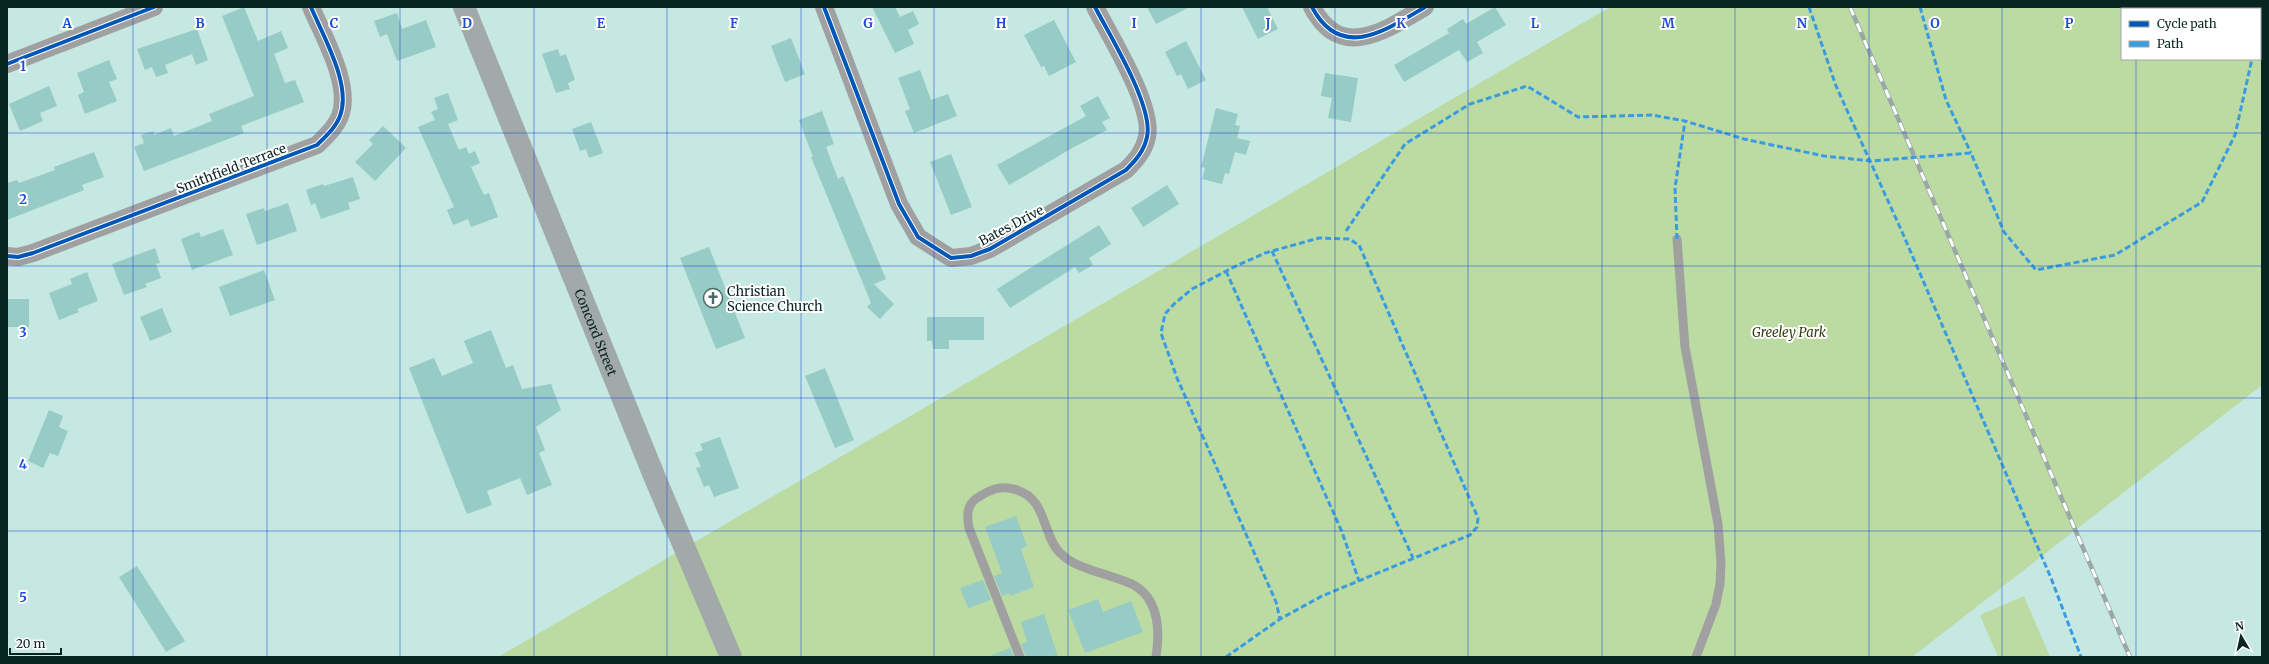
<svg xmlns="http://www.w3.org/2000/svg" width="2269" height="664" viewBox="0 0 2269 664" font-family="Merriweather,serif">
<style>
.green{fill:#bcdba2;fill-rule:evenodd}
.building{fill:#97cbc5}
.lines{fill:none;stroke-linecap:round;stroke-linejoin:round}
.service{stroke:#a1a0a1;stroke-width:9}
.minor{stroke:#a1a0a1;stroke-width:18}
.secondary{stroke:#a2a9a9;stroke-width:22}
.rail-casing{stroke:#9aa9a6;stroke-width:4.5}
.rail{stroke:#fff;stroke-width:3;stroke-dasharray:9;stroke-linecap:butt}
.quiet{stroke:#3a9ce0;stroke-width:3;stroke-dasharray:6 3;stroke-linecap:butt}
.cycleway-casing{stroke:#fff;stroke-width:6}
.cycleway{stroke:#0057b8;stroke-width:4}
.grid{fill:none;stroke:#1d4ed8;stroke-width:1;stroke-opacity:0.55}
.labels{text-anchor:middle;stroke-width:4;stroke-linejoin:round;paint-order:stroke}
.street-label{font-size:13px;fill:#092521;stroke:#fff}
.poi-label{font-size:13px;fill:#092521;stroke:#fff;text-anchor:start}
.park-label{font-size:13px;font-style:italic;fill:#323e0f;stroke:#fff}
.grid-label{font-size:13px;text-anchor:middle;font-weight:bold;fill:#1d4ed8;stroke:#fff;stroke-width:4;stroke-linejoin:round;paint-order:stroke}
</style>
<rect width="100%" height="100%" fill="#c5e8e2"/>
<path class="green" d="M1610,7H2262V385L1912,657H498ZM2122,9H2260V59H2122Z
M2024,596L2050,657H1998L1980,615Z"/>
<path class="building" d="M244,7L258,41L281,31L288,48L274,54L285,83L295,80L304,102L241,126L244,133L144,171L134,147L144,143L141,135L153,131L154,135L171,128L174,136L212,121L209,114L254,96L222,16Z
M872,7H895L900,17L913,11L919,24L908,30L914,44L895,53Z
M1147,7H1190L1156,24Z
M1242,7H1267L1278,29L1258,39Z
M1495,7L1506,25L1477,42L1483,53L1467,62L1459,50L1404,82L1394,65L1449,33L1447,29L1463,19L1466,24Z
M397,13L402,29L426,20L436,47L397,61L387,34L380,37L374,21Z
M1054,20L1076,62L1049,76L1044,66L1041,67L1024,35Z
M197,29L208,60L196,65L192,54L165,65L168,73L156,77L152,67L145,70L137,49Z
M791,38L805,74L785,82L771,46Z
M1186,41L1206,80L1188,89L1181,74L1177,76L1165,52Z
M558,49L560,56L566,54L575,80L568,83L570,89L556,93L542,54Z
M109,60L117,79L109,82L117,101L85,114L78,95L84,92L77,73Z
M920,70L931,100L948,94L957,116L914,133L905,111L910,109L898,78Z
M1325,73L1358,78L1351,122L1328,118L1332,98L1321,96Z
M49,86L57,106L40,113L43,121L20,131L9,104Z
M448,93L458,120L448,124L459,150L466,147L469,154L475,151L480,163L471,167L484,195L489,193L498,217L471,227L468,219L453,225L447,210L454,207L418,127L435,120L431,112L438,109L434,98Z
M1098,96L1110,118L1102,122L1107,130L1074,147L1009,185L997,165L1086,116L1080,106Z
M1216,108L1238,114L1235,125L1240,126L1237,138L1250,141L1246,155L1235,152L1229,174L1225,173L1222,184L1202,179L1205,168L1201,167Z
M822,111L834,144L826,147L838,179L843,176L886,279L874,284L894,304L880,319L867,307L871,303L811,157H813L799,120Z
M591,122L603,153L589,158L586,149L580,151L572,129Z
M383,126L406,148L375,181L355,162L373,144L369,140Z
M94,152L104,177L82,185L84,190L7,220V183L17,180L19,183L55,170L54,167Z
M951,154L972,207L951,215L930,162Z
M353,177L360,199L348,203L350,209L321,219L315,203L311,205L306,190L323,184L324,186Z
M1167,185L1179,204L1143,227L1131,208Z
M288,203L297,231L257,245L246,214L264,208L265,211Z
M1099,225L1111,244L1089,258L1093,265L1079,273L1075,267L1010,308L997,289Z
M223,229L233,255L192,270L181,239L199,232L201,237Z
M709,247L745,338L716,349L680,258Z
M155,248L160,263L156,264L161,278L145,284L147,287L124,295L112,264Z
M264,270L275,300L230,316L219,287Z
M87,272L98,301L77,309L79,312L59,320L49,293L72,284L70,279Z
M7,299H29V327H7Z
M162,308L172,332L150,341L140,317Z
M927,317H984V340H949V349H933L932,341H927Z
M491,330L506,368L513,365L522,389L551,384L561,410L536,427L545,450L539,453L552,485L527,495L520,478L487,491L492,505L467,514L409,368L434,358L442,376L473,363L464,341Z
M825,368L854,440L835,448L805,376Z
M49,410L63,416L59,427L68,431L58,456L50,453L43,468L28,461Z
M720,437L739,488L714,497L709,485L704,487L696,468L701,467L695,453L703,450L700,444Z
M1016,516L1027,546L1021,549L1034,587L1010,596L1009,593L1002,596L994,576L1002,573L985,527Z
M137,566L185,641L166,652L119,577Z
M983,580L991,600L968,608L960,588Z
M1098,599L1103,612L1131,601L1143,632L1085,653L1068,610Z
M1044,614L1058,657H1026L1021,644L1027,642L1021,622Z
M1010,648L1014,657H990V656Z"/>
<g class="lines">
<path class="service" d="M1677,239L1685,347L1718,524L1721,563L1720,584L1716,604L1696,657
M1020,657L969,528C967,517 966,505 977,498C991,489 1000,485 1017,490C1047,499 1042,535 1060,553C1070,563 1081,566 1094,571C1107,575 1120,579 1132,584C1159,598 1160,631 1156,657"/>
<path class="minor" d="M824,7L899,204L918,237L951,258L971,256L990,249L1126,170C1136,160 1144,151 1147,137C1154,107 1110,36 1095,7
M1312,7C1341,62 1386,30 1425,7
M7,64L154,7
M7,256L18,257L33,253L317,145C326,136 336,127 340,116C352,85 323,36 311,7"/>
<path class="secondary" id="s1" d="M464,7L655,478L731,657"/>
<g class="rail-casing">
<path id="rail" d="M1850,7L2130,657"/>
</g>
<use href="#rail" class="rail"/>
<path class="quiet" d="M1809,7L1836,86L1903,234L2051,578L2081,657
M1920,7L1946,100L1971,153
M2259,9V7
M1346,231L1405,144L1470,104L1527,86L1578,117L1652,115L1685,121L1744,139L1824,156L1871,161L1971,153L2004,232L2036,270L2115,255L2202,202L2235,135L2252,59
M1677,239L1675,188L1685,121
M1272,251L1413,558
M1226,271L1342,532L1359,581
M1226,657L1280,619L1322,596L1470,535L1477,527L1478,518L1359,245L1349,239L1319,238L1265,253L1234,267L1192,289L1174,304L1165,314L1161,333L1177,378L1276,602L1280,619"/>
<g class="cycleway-casing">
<path id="cycleway" d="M824,7L899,204L918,237L951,258L971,256L990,249L1126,170C1136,160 1144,151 1147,137C1154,107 1110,36 1095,7
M1312,7C1341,62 1386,30 1425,7
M7,64L154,7
M7,256L18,257L33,253L317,145C326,136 336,127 340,116C352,85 323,36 311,7"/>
</g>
<use href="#cycleway" class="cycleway"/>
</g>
<path class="grid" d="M133,7V657M267,7V657M400,7V657M534,7V657M667,7V657M801,7V657M934,7V657M1068,7V657M1201,7V657M1335,7V657M1468,7V657M1602,7V657M1735,7V657M1869,7V657M2002,7V657M2136,7V9M2136,59V657M7,133H2262M7,266H2262M7,398H2262M7,531H2262"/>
<defs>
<g id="church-ring" transform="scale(1)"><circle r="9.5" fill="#fff" stroke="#4b6965" stroke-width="1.5"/><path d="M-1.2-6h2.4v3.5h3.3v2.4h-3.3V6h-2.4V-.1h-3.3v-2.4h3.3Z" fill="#4b6965"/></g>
</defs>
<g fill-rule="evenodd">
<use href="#church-ring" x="713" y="298"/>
</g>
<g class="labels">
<g class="street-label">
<text transform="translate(231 168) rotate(-21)" y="5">Smithfield Terrace</text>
<text transform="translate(1011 225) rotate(-28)" y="5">Bates Drive</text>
<text dy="5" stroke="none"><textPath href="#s1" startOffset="351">Concord Street</textPath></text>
</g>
<g class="poi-label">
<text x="727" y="296">Christian<tspan x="727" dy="15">Science Church</tspan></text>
</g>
<g class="park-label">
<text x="1789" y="337">Greeley Park</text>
</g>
</g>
<g class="grid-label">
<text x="67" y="28">A</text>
<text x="200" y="28">B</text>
<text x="334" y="28">C</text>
<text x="467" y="28">D</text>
<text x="601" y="28">E</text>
<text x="734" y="28">F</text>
<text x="868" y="28">G</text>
<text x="1001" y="28">H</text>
<text x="1134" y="28">I</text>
<text x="1268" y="28">J</text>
<text x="1401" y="28">K</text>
<text x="1535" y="28">L</text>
<text x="1668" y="28">M</text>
<text x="1802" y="28">N</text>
<text x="1935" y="28">O</text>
<text x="2069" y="28">P</text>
<text x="23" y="71">1</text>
<text x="23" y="204">2</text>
<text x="23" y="337">3</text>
<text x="23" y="469">4</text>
<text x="23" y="602">5</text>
</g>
<rect width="2269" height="664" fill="none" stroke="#092521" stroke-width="16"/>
<rect x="2121" y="8" width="140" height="52" fill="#ffffff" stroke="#9da8a6"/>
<rect x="2129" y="21" width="20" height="6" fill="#0057b8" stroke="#9da8a6"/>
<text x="2157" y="28" font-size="12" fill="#092521">Cycle path</text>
<rect x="2129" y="41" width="20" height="6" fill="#3a9ce0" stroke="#9da8a6"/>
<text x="2157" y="48" font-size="12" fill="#092521">Path</text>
<g transform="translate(2241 636) rotate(351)" stroke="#ffffff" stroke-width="3" paint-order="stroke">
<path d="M0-3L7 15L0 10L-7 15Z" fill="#092521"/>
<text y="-6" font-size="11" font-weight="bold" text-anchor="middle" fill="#092521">N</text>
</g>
<path d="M10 648v6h51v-6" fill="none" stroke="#092521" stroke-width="2"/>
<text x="16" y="648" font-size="12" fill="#092521" stroke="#ffffff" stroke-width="3" paint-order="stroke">20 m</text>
</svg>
